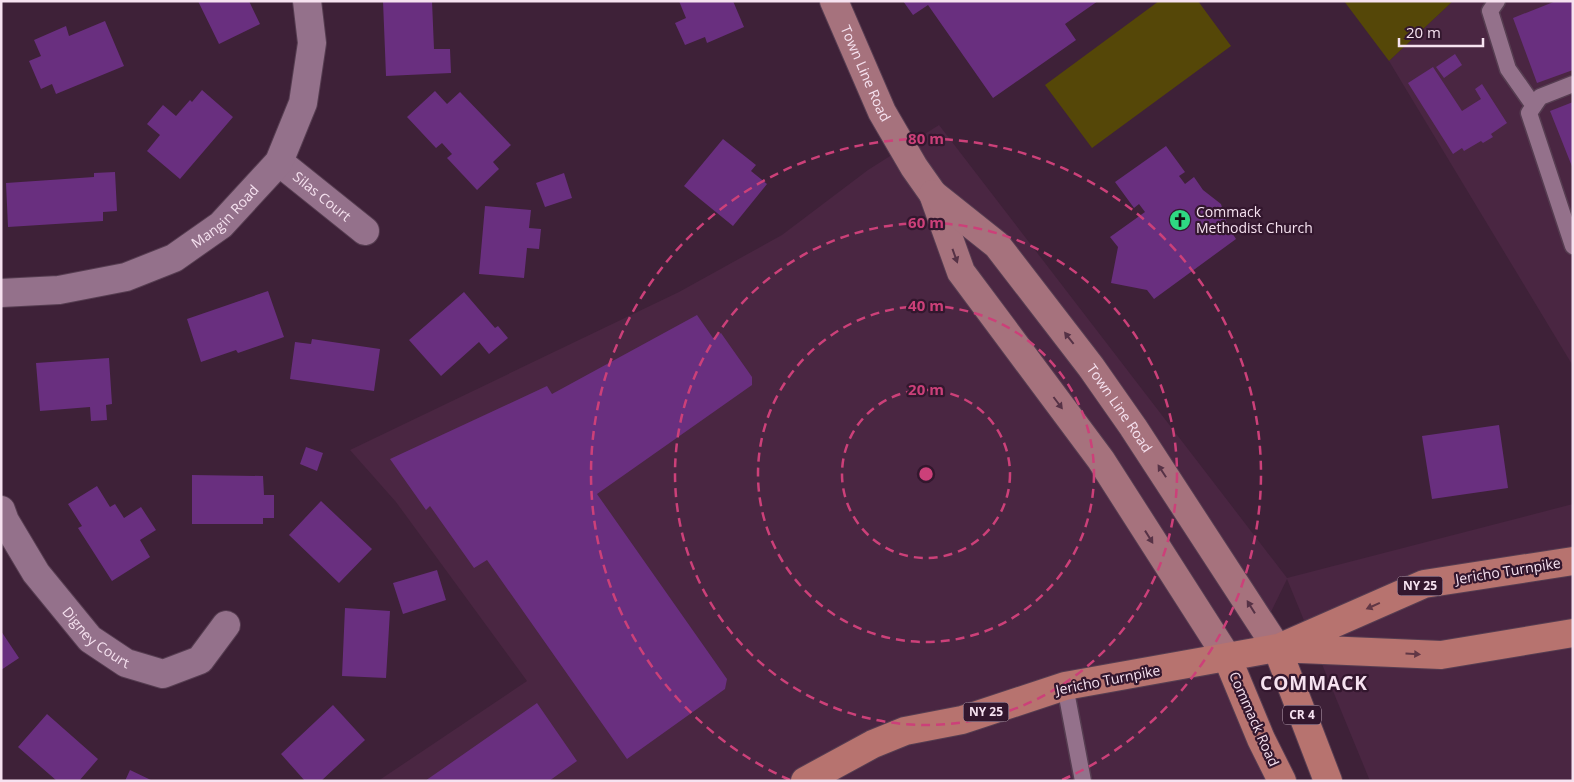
<svg xmlns="http://www.w3.org/2000/svg" width="1574" height="782" viewBox="0 0 1574 782" font-family="'Open Sans',sans-serif">
<style>
.built{fill:#4a2642}
.green{fill:#554708}
.building{fill:#692f7f}
.lines{fill:none;stroke-linecap:round;stroke-linejoin:round}
.lane-casing{stroke:#563d51;stroke-width:19}
.street-casing{stroke:#563d51;stroke-width:30}
.secondary-casing{stroke:#563d51;stroke-width:30}
.primary-casing{stroke:#563d51;stroke-width:30}
.lane{stroke:#94718b;stroke-width:16}
.street{stroke:#94718b;stroke-width:28}
.secondary{stroke:#a6727d;stroke-width:28}
.primary{stroke:#b7736f;stroke-width:28}
.oneway{fill:#563246}
.oneway2{fill:#613745}
.ring{fill:none;stroke:#cc4079;stroke-width:2.5;stroke-dasharray:9 6}
.labels{text-anchor:middle;stroke-width:4.5;stroke-linejoin:round;paint-order:stroke}
.shield{fill:#33172e;stroke:#bca5b6;stroke-width:1}
.shield-label{font-size:12px;font-weight:bold;fill:#f6e2f0}
.street-label{font-size:14px;fill:#f6e2f0;stroke:#33172e}
.poi-label{font-size:14px;fill:#f6e2f0;stroke:#33172e;text-anchor:start}
.district-label{font-size:19px;font-weight:bold;letter-spacing:1px;fill:#f6e2f0;stroke:#33172e}
.centre{fill:#cc4079;stroke:#33172e;stroke-width:2.5}
.ring-label{font-size:15px;text-anchor:middle;font-weight:bold;fill:#cc4079;stroke:#33172e;stroke-width:4.5;stroke-linejoin:round;paint-order:stroke}
</style>
<rect width="100%" height="100%" fill="#3e2138"/>
<path class="built" d="M1453,1H1573V366L1389,61Z
M939,125L1287,578L1573,504V781H1370L1287,579L1237,682L1270,781H378L527,681L396,502L350,450L679,292L782,235L868,170Z"/>
<path class="green" d="M1159,1H1198L1231,46L1092,148L1045,85Z
M1344,1H1453L1389,61Z"/>
<path class="building" d="M198,1H249L260,24L219,44Z
M383,1H432L434,49H450L451,73L386,76Z
M679,1H733L744,27L707,43L705,37L685,45L675,23L686,18Z
M903,1H1098L1065,24L1076,40L993,98L928,5L913,15Z
M1556,1H1573V70L1537,83L1513,18Z
M105,21L124,66L56,94L52,84L41,89L29,61L41,56L34,40L66,26L69,36Z
M1455,54L1462,65L1444,78L1436,67Z
M1433,67L1462,111L1481,99L1475,89L1482,84L1507,123L1491,134L1493,137L1483,143L1481,141L1464,151L1462,148L1453,154L1408,83Z
M202,90L233,117L180,179L147,151L160,135L147,124L163,105L176,116L190,100L192,102Z
M435,91L447,104L460,92L511,145L493,162L499,169L477,190L447,158L452,154L442,143L436,148L407,117Z
M1573,102V169L1550,111Z
M723,139L756,165L751,171L767,184L733,226L684,186Z
M1166,146L1185,172L1179,176L1185,184L1194,177L1203,190L1221,204L1228,227L1236,239L1154,299L1147,290L1111,283L1118,247L1110,237L1145,212L1139,204L1134,208L1115,182Z
M115,172L117,211L103,212V221L8,227L6,183L94,177V173Z
M564,173L572,198L545,207L536,183Z
M485,206L531,210L529,228L541,229L539,249L527,248L524,278L479,274Z
M268,291L284,337L238,353L236,350L201,362L187,319Z
M464,292L495,328L498,326L508,338L489,354L479,342L441,376L409,340Z
M697,315L713,338L721,333L752,377V385L597,494L727,679L725,689L627,759L487,560L474,568L430,506L426,510L390,459L547,386L552,394Z
M312,339L380,349L374,391L290,379L295,342L311,344Z
M109,358L112,404L106,405L107,420L91,421L90,407L40,411L36,363Z
M1499,425L1508,488L1432,499L1422,436Z
M306,447L323,453L317,471L300,464Z
M192,475L263,476L264,495H274V518H263V524H192Z
M97,486L110,507L115,504L124,518L141,507L156,530L140,540L150,557L112,581L78,528L82,526L68,504Z
M321,501L372,549L339,583L289,535Z
M437,570L446,600L403,614L393,583Z
M345,608L390,611L386,678L342,676Z
M1,631L19,658L1,670Z
M537,703L577,761L549,781H425Z
M333,705L365,740L321,781H305L281,754Z
M47,714L98,759L79,781H57L18,747Z
M130,770L153,781H125Z"/>
<g class="lines">
<g class="lane-casing">
<path id="lane" d="M1497,1L1490,11L1508,69L1534,106
M1573,84L1540,97L1529,113L1573,246
M1065,686L1083,781"/>
</g>
<g class="street-casing">
<g id="street">
<path id="s1" d="M279,162L365,231"/>
<path id="s2" d="M1,293L59,290L126,277L174,258L221,225L279,162L303,103L312,43L307,1"/>
<path id="s3" d="M1,510L5,521L36,573L90,639L126,663L163,674L200,660L226,625"/>
</g>
</g>
<g class="secondary-casing">
<g id="secondary">
<path id="s4" d="M834,1L882,112L914,167L933,194L961,272L1101,460L1227,657"/>
<path id="s5" d="M933,194L997,245L1091,367L1133,427L1277,648"/>
</g>
</g>
<g class="primary-casing">
<path id="primary" d="M1283,646L1424,584L1573,561
M1277,648L1328,781
M1227,657L1261,739L1282,781
M805,781L873,744L905,731L962,720L1065,686L1277,648L1441,655L1573,633"/>
</g>
<use href="#lane" class="lane"/>
<use href="#street" class="street"/>
<use href="#secondary" class="secondary"/>
<use href="#primary" class="primary"/>
</g>
<defs><path id="oneway-solid" d="M-6-.8H1V-3.2L6.5 0L1 3.2V.8H-6Z" transform="scale(1.25)"/></defs>
<g class="oneway">
<use href="#oneway-solid" transform="translate(955 256) rotate(70)"/>
<use href="#oneway-solid" transform="translate(1069 338) rotate(-128)"/>
<use href="#oneway-solid" transform="translate(1058 403) rotate(53)"/>
<use href="#oneway-solid" transform="translate(1162 471) rotate(-123)"/>
<use href="#oneway-solid" transform="translate(1149 537) rotate(58)"/>
<use href="#oneway-solid" transform="translate(1251 607) rotate(-122)"/>
</g>
<g class="oneway2">
<use href="#oneway-solid" transform="translate(1373 606) rotate(156)"/>
<use href="#oneway-solid" transform="translate(1413 654) rotate(3)"/>
</g>
<g class="ring">
<circle cx="926" cy="474" r="84"/>
<circle cx="926" cy="474" r="168"/>
<circle cx="926" cy="474" r="251"/>
<path d="M790 780A335 335 0 1 1 1062 780"/>
</g>
<defs>
<g id="church-disc" transform="scale(1.125)"><circle r="9.5" fill="#2fd883" stroke="#33172e"/><path d="M-1.2-6h2.4v3.5h3.3v2.4h-3.3V6h-2.4V-.1h-3.3v-2.4h3.3Z" fill="#111"/></g>
</defs>
<g fill-rule="evenodd">
<use href="#church-disc" x="1180" y="220"/>
</g>
<g class="labels">
<g class="shield">
<rect x="1397.5" y="576.5" width="45" height="19" rx="4"/>
<rect x="963.5" y="702.5" width="45" height="19" rx="4"/>
<rect x="1283" y="705.5" width="38" height="19" rx="4"/>
</g>
<g class="shield-label">
<text x="1420" y="590">NY 25</text>
<text x="986" y="716">NY 25</text>
<text x="1302" y="719">CR 4</text>
</g>
<g class="street-label">
<text dy="5" stroke="none"><textPath href="#s4" startOffset="79">Town Line Road</textPath></text>
<text dy="5" stroke="none"><textPath href="#s1" startOffset="55">Silas Court</textPath></text>
<text dy="5" stroke="none"><textPath href="#s2" startOffset="244">Mangin Road</textPath></text>
<text dy="5" stroke="none"><textPath href="#s5" startOffset="286">Town Line Road</textPath></text>
<text transform="translate(1508 571) rotate(-9)" y="5">Jericho Turnpike</text>
<text dy="5" stroke="none"><textPath href="#s3" startOffset="161">Digney Court</textPath></text>
<text transform="translate(1108 680) rotate(-11)" y="5">Jericho Turnpike</text>
<text transform="translate(1254 719) rotate(66)" y="5">Commack Road</text>
</g>
<g class="poi-label">
<text x="1196" y="217">Commack<tspan x="1196" dy="16">Methodist Church</tspan></text>
</g>
<g class="district-label">
<text x="1314" y="690">COMMACK</text>
</g>
</g>
<circle cx="926" cy="474" r="8" class="centre"/>
<g class="ring-label">
<text x="926" y="144">80 m</text>
<text x="926" y="228">60 m</text>
<text x="926" y="311">40 m</text>
<text x="926" y="395">20 m</text>
</g>
<rect width="1574" height="782" fill="none" stroke="#f6e2f0" stroke-width="5"/>
<path d="M1399 38v8h84v-8" fill="none" stroke="#f6e2f0" stroke-width="2.5"/>
<text x="1406" y="38" font-size="15" fill="#f6e2f0" stroke="#33172e" stroke-width="4" paint-order="stroke">20 m</text>
</svg>
